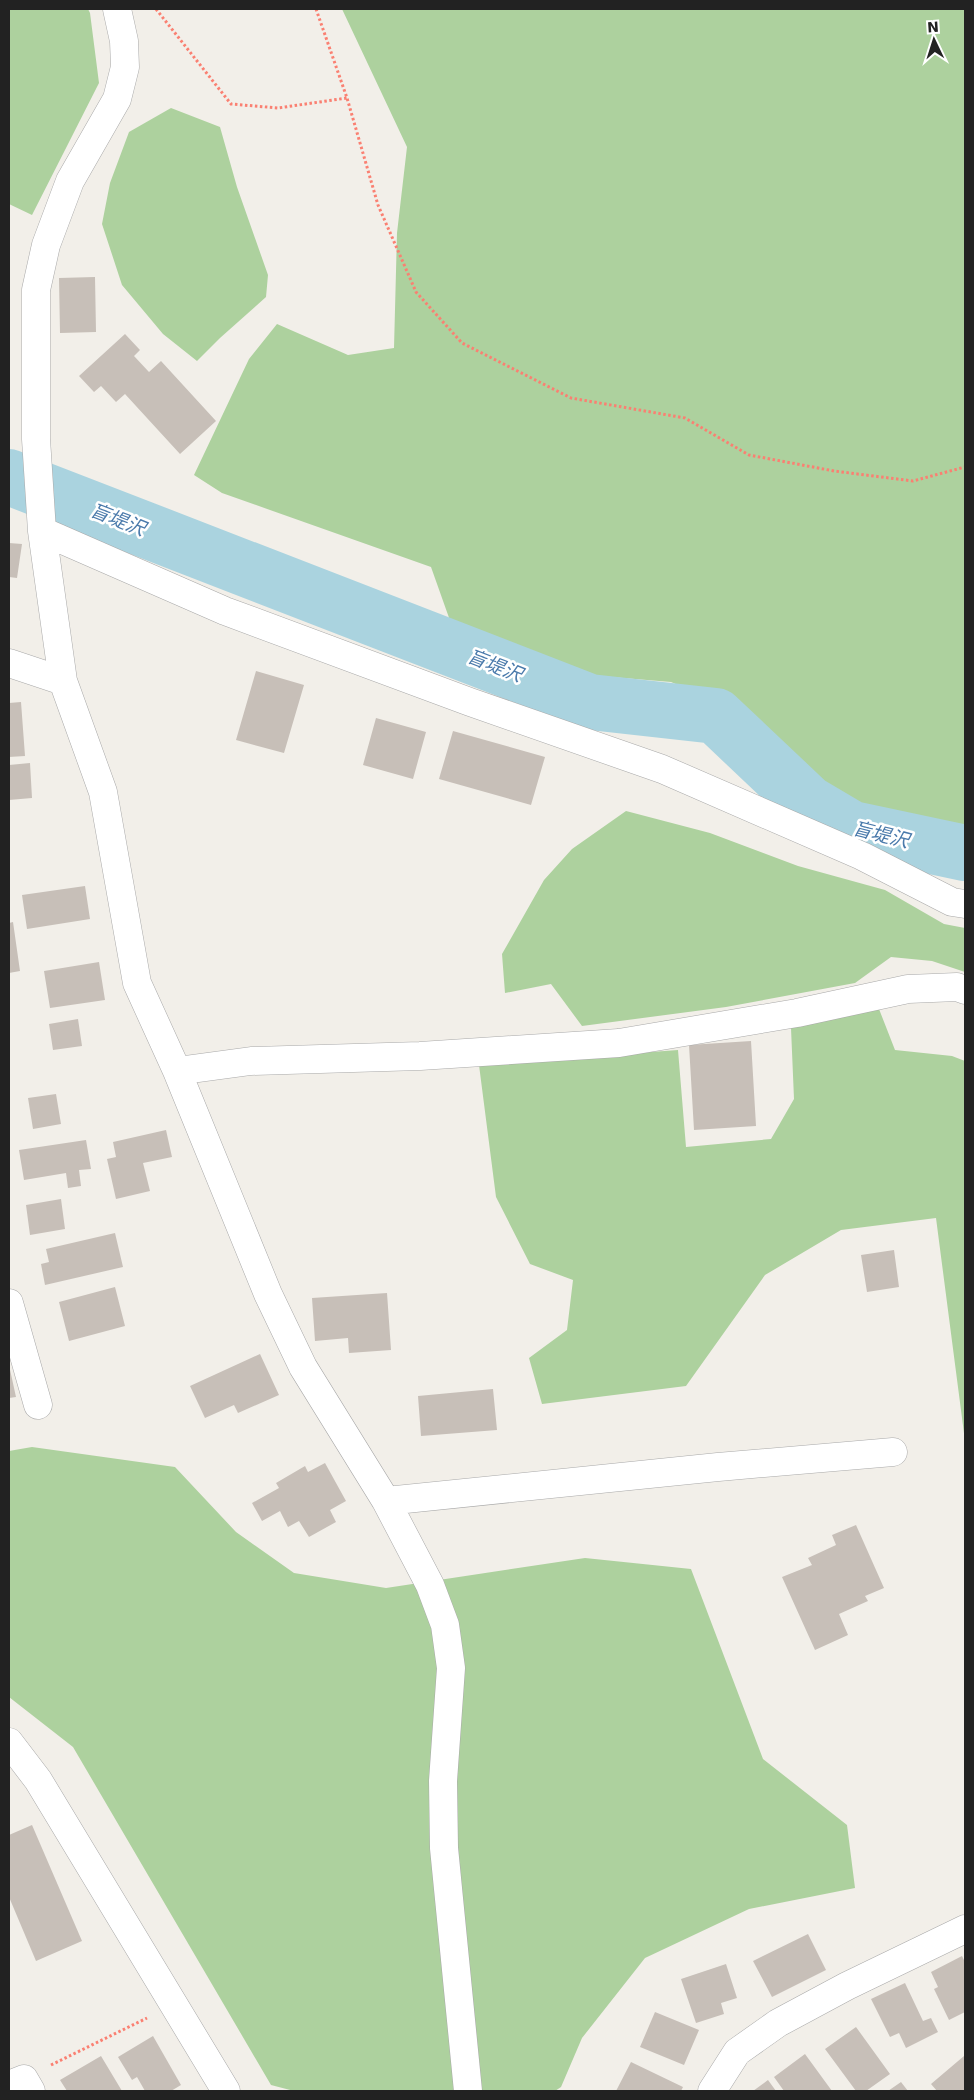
<svg xmlns="http://www.w3.org/2000/svg" width="974" height="2100" viewBox="0 0 974 2100" font-family="'DejaVu Sans','Noto Sans JP',sans-serif">
<style>
.forest{fill:#add19e}
.lines{fill:none;stroke-linecap:round;stroke-linejoin:round}
.river{stroke:#aad3df;stroke-width:56}
.building{fill:#c7bfb8}
.street-casing{stroke:#a9a9a9;stroke-width:29}
.path{stroke:#fa8072;stroke-width:3;stroke-dasharray:2.5 2.5;stroke-linecap:butt}
.street{stroke:#fff;stroke-width:28}
.labels{text-anchor:middle;stroke-width:5;stroke-linejoin:round;paint-order:stroke}
.water-label{font-size:19px;font-style:italic;fill:#4a7aab;stroke:#fff}
</style>
<rect width="100%" height="100%" fill="#f2efe9"/>
<path class="forest" d="M9,9H88L90,13L99,83L32,215L9,204Z
M342,9H965V834L851,806L741,712L671,682L575,674L453,629L431,567L222,493L194,475L249,359L277,324L348,355L394,348L397,233L407,147Z
M171,108L220,127L237,187L268,275L266,297L220,338L197,361L163,334L122,285L102,224L110,183L129,132Z
M626,811L710,833L798,866L885,890L944,924L965,928V972L932,961L891,957L855,983L726,1007L582,1026L551,984L505,993L502,954L544,880L572,849Z
M879,1009L895,1050L952,1056L965,1061V1441L936,1218L841,1230L765,1275L686,1386L542,1404L529,1358L567,1330L573,1280L530,1264L496,1197L479,1065L678,1050L686,1147L771,1139L794,1099L791,1028Z
M32,1447L175,1467L236,1532L294,1573L386,1588L585,1558L691,1569L763,1759L847,1825L855,1888L749,1909L645,1958L582,2038L561,2087L555,2091H294L271,2085L73,1747L9,1697V1451Z"/>
<g class="lines">
<path class="river" d="M9,477L590,702L716,716L808,803L852,829L965,853"/>
</g>
<path class="building" d="M95,277L96,332L60,333L59,278Z
M125,334L140,350L134,356L149,372L161,361L216,421L180,454L125,394L116,402L101,386L94,392L79,376Z
M9,543L22,544L17,578L9,577Z
M256,671L304,685L284,753L236,740Z
M21,702L25,756L9,757V703Z
M376,718L426,732L413,779L363,765Z
M453,731L545,757L531,805L439,779Z
M30,763L32,798L9,800V765Z
M85,886L90,919L27,929L22,895Z
M13,922L20,971L9,973V923Z
M99,962L105,1000L50,1008L44,971Z
M78,1019L82,1046L53,1050L49,1024Z
M751,1041L756,1126L694,1130L689,1045Z
M56,1094L61,1124L33,1129L28,1098Z
M166,1130L172,1157L143,1163L150,1191L116,1199L107,1159L116,1157L113,1142Z
M86,1140L91,1169L79,1170L81,1186L68,1188L66,1173L24,1180L19,1150Z
M61,1199L65,1229L30,1235L26,1205Z
M115,1233L123,1267L45,1285L41,1264L49,1262L46,1249Z
M894,1250L899,1287L867,1292L861,1255Z
M115,1287L125,1326L69,1341L59,1302Z
M387,1293L391,1350L349,1353L348,1338L315,1341L312,1298Z
M260,1354L279,1395L238,1413L234,1405L205,1418L190,1386Z
M9,1365L16,1397L9,1398Z
M493,1389L497,1430L421,1436L418,1396Z
M325,1463L346,1501L330,1510L336,1522L309,1537L299,1521L288,1527L280,1511L262,1521L252,1503L279,1488L276,1483L305,1466L308,1472Z
M856,1525L884,1588L865,1596L868,1601L839,1614L848,1635L815,1650L782,1577L812,1565L808,1558L836,1545L832,1535Z
M32,1825L82,1941L36,1961L9,1897V1835Z
M808,1934L826,1970L772,1997L753,1961Z
M962,1956L965,1962V2012L949,2020L934,1989L938,1987L931,1972Z
M726,1964L737,1998L721,2003L724,2014L696,2023L681,1979Z
M905,1983L923,2021L931,2018L938,2032L906,2048L899,2033L890,2037L871,1999Z
M655,2012L699,2030L684,2065L640,2047Z
M856,2027L890,2074L866,2091H856L825,2049Z
M153,2036L181,2085L171,2091H145L137,2077L132,2080L118,2057Z
M805,2054L832,2091H784L774,2077Z
M101,2056L122,2091H67L60,2080Z
M964,2056L965,2058V2091H937L931,2084Z
M631,2062L683,2087L681,2091H616Z
M768,2080L776,2091H753Z
M901,2082L908,2091H888Z"/>
<g class="lines">
<g class="street-casing">
<path id="street" d="M117,9L124,41L125,67L117,99L70,181L46,245L36,290V439L42,531L63,681L103,792L137,983L177,1071L268,1294L303,1367L386,1501L430,1585L445,1625L451,1668L443,1781L444,1848L468,2091
M42,531L225,611L470,702L662,769L862,856L952,902L965,904
M9,663L63,681
M177,1071L251,1061L420,1056L619,1043L797,1013L908,989L957,987L965,990
M9,1303L38,1405
M386,1501L718,1467L893,1452
M9,1742L38,1780L226,2091
M9,2085L24,2079L31,2091
M712,2091L737,2052L778,2023L847,1986L965,1929"/>
</g>
<path class="path" d="M156,9L231,104L278,108L347,98
M316,9L347,98L378,205L416,292L462,343L571,398L685,418L749,455L834,471L913,481L965,467
M51,2065L147,2018"/>
<use href="#street" class="street"/>
</g>
<g class="labels">
<g class="water-label">
<text transform="translate(118 519) rotate(21)" y="7">盲堤沢</text>
<text transform="translate(495 665) rotate(21)" y="7">盲堤沢</text>
<text transform="translate(881 834) rotate(14)" y="7">盲堤沢</text>
</g>
</g>
<rect width="974" height="2100" fill="none" stroke="#222222" stroke-width="20"/>
<g transform="translate(934 40) rotate(356)" stroke="#ffffff" stroke-width="4" paint-order="stroke">
<path d="M0-4L9 19L0 12L-9 19Z" fill="#222222"/>
<text y="-8" font-size="14" font-weight="bold" text-anchor="middle" fill="#222222">N</text>
</g>
</svg>
